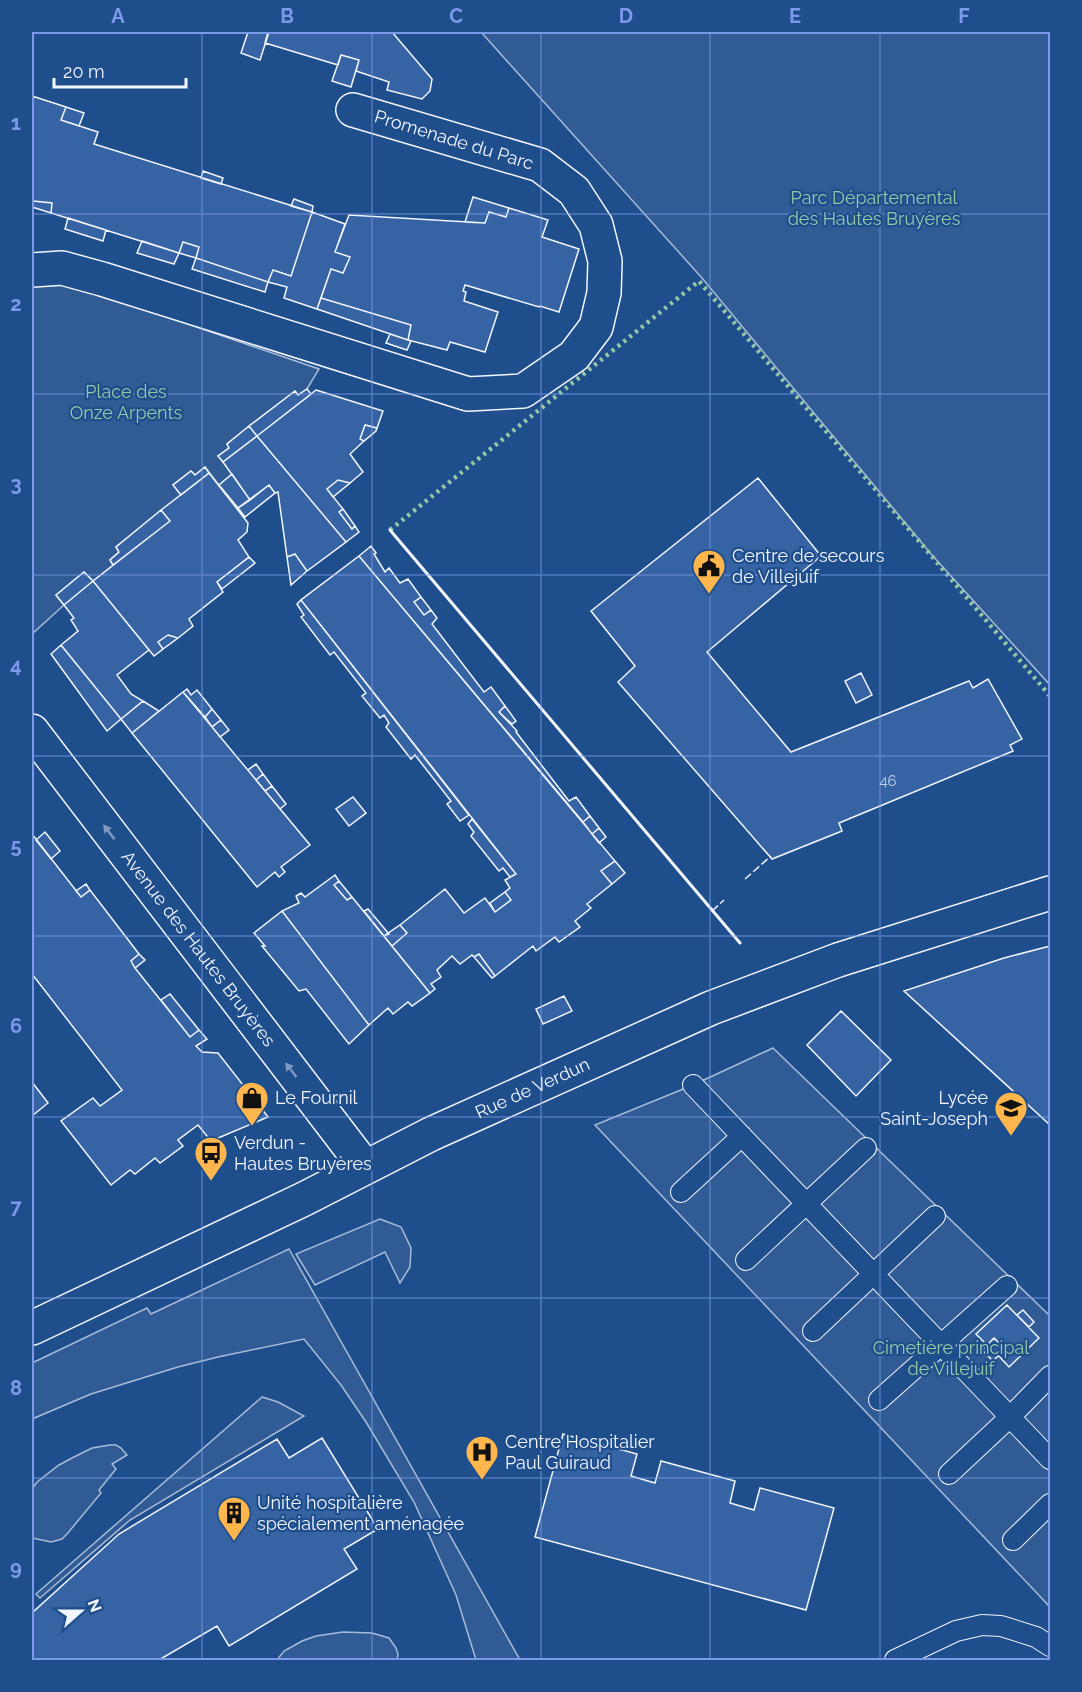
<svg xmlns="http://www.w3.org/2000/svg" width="1082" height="1692" viewBox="0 0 1082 1692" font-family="Raleway,sans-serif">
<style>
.built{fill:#305b95;stroke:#a8bbd7;stroke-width:1.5}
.building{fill:#3563a3;stroke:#f2f6ff;stroke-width:1.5}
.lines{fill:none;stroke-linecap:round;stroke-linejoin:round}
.lane-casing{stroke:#f2f6ff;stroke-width:22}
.street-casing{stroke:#f2f6ff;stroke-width:36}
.secondary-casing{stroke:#f2f6ff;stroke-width:36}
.lane{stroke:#1f4e8c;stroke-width:20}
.street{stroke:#1f4e8c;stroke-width:33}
.secondary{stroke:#1f4e8c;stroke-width:33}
.hedge{stroke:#97c8a6;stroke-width:4.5;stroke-dasharray:3 4.5;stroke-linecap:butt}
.fence{stroke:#f2f6ff;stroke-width:1.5;stroke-dasharray:8 3;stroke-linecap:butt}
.wall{stroke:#f2f6ff;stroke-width:3}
.oneway{fill:#7e9ac0}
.grid{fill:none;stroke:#7d9aea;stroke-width:1.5;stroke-opacity:0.55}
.labels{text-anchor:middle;stroke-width:4.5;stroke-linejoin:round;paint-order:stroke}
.number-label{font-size:15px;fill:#c3d1e8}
.street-label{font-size:18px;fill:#f2f6ff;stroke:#1f4e8c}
.park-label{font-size:18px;fill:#97c8a6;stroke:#1f4e8c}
.poi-label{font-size:18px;fill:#f2f6ff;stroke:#1f4e8c;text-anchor:start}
.neatline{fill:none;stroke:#7d9aea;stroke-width:2}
.grid-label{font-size:20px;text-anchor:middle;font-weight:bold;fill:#7d9aea}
</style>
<rect width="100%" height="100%" fill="#1f4e8c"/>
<path class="built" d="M481,32H1050V685L931,554L702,278Z
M53,283L74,285L319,369L307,389L298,395L295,391L227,444L229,448L218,456L232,474L219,485L205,467L195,475L191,471L173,485L181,495L116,547L119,552L110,560L113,565L93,581L84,572L56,595L64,605L32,634V286Z
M773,1048L1050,1316V1607L595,1125L693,1085Z
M380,1219L401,1227L411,1248L410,1267L400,1283L385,1252L315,1285L296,1254Z
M289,1249L520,1660H476L456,1595L414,1502L366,1422L341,1385L304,1339L218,1357L178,1367L91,1394L32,1419V1363L147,1308L151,1314Z
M262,1397L278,1402L304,1416L130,1520L40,1598L36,1594Z
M110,1445H116L121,1448L127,1455L112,1464L116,1469L99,1490L101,1493L67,1534L62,1539L51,1542L32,1538V1489L37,1482L59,1465L72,1458L92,1448Z
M343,1632L372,1633L389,1638L396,1648L398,1654L397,1660H277L284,1651L302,1641L316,1636Z"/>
<path class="building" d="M248,32H269L260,60L241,53Z
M268,32H392L432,79L430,91L422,99L387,90L389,82L356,71L359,60L341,55L338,65L265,43Z
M341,55L359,60L351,87L332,81Z
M32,96L66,107L61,120L98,132L94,144L312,212L291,276L273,270L268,282L196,258L199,247L183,242L179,253L51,213L52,203L33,201L32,207Z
M66,107L84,113L79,126L61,120Z
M203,171L223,178L221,184L201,178Z
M473,197L509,208L506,217L489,212L485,223L465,222Z
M294,199L313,206L312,212L291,206Z
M33,201L52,203L51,213L32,207Z
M509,208L548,220L542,237L579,249L559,312L540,306L539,307L465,285L463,291L466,292L464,301L498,312L485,352L450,342L447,350L408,340L411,325L321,298L331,269L343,273L350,257L335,252L349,215L485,223L489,212L506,217Z
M312,212L345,224L335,252L350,257L343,273L331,269L317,309L284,298L287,287L268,282L273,270L291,276Z
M68,218L106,230L103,241L65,229Z
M142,241L179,253L174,264L137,253Z
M183,242L199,247L196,258L179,253Z
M196,258L268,282L265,292L192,269Z
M321,298L411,325L408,340L317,309Z
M390,334L411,341L407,350L386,343Z
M307,389L311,394L257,436L249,426L295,391L298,395Z
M316,390L383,411L377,428L365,425L360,439L364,441L350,454L363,472L350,483L338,480L327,489L343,509L339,512L352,529L355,526L359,532L346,542L257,436Z
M365,425L377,428L376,431L364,441L360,439Z
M249,426L257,436L223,462L218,456L229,448L227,444Z
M257,436L346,542L307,571L295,554L287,557L278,492L275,493L269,485L250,500L223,462Z
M205,467L209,473L181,495L173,485L191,471L195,475Z
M209,473L248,523L247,532L238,540L249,557L217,582L223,592L189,619L193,626L178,638L168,635L158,642L163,649L154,656L93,581L170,521L161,510Z
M232,474L250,500L238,508L219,485Z
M758,478L821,556L707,652L791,752L969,681L973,688L988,679L1022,739L1010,745L1013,751L839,823L842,831L772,859L618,682L635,666L591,611Z
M338,480L350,483L333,497L327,489Z
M269,485L275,493L245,517L238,508Z
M343,509L355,526L352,529L339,512Z
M161,510L170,521L113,565L110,560L119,552L116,547Z
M371,546L376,553L374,554L385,572L389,568L400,583L408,579L421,597L414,602L424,615L431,610L437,618L432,624L484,692L491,687L505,706L499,712L517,731L516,732L569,801L576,797L590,816L583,822L359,556Z
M295,554L307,571L291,585L287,557Z
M359,556L615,861L601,871L612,884L587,904L591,908L575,921L580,927L559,942L555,937L536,951L533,946L495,976L479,954L474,957L472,955L460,964L452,956L437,970L441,977L431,984L435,989L430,993L392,946L407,933L400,925L445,889L464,913L485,898L495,912L511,900L505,892L510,888L505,880L516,874L301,600Z
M249,557L255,563L222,589L217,582Z
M84,572L93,581L64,605L56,595Z
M93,581L149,650L117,675L131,694L143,701L121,719L61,645L78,631L71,620L74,618L64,605Z
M421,597L431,610L424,615L414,602Z
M301,600L469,815L460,821L447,804L451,801L415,755L411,759L386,727L389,723L384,715L380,718L362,696L366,693L334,652L330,655L301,617L304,615L297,604Z
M168,635L178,638L163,649L158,642Z
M61,645L121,719L107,731L51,654Z
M861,673L872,695L856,703L845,681Z
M187,689L191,695L197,690L212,709L205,717L183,692Z
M183,692L310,845L281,867L285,872L279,877L275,872L257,887L132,733Z
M143,701L159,711L132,733L121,719Z
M505,706L516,721L512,724L499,712Z
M212,709L221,720L212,727L205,717Z
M221,720L229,730L220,737L212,727Z
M256,764L263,774L256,780L248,770Z
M263,774L272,786L265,791L256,780Z
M272,786L286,804L280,809L265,791Z
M353,797L366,813L349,826L336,809Z
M590,816L599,828L592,834L583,822Z
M472,819L516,874L510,877L503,868L499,871L471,836L474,832L468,824Z
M599,828L606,837L599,843L592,834Z
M45,832L60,851L51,859L36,840Z
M32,834L81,897L90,890L139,954L131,961L135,968L190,1037L199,1030L207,1039L196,1046L202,1052L218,1053L268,1117L211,1141L198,1125L178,1140L183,1146L160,1163L155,1158L135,1174L130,1170L111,1185L61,1121L93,1098L100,1106L122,1090L32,974Z
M615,861L625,873L612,884L601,871Z
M335,875L339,881L334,885L347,900L352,897L430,993L412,1006L408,1002L393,1014L388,1008L369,1025L282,911L299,903L296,896L301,893L305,897Z
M339,881L352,897L347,900L334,885Z
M86,884L90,890L81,897L76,891Z
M505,892L511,900L495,912L490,903Z
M368,909L389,934L384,936L364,911Z
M282,911L369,1025L349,1044L306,989L299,991L262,946H265L254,933Z
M400,925L407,933L392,946L384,936Z
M1050,946V1125L904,991L1004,958Z
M139,954L145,960L135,968L131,961Z
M479,954L495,976L492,978L474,957Z
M170,994L199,1030L190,1037L161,1000Z
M564,996L572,1011L543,1024L536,1009Z
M841,1011L891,1060L856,1096L807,1045Z
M32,1082L48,1103L32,1116Z
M1007,1305L1039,1338L1009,1367L998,1355L1005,1349L994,1338L987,1345L976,1334Z
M1023,1310L1034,1322L1029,1327L1017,1315Z
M994,1338L1005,1349L993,1361L982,1350Z
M563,1434L637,1454L631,1476L655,1483L661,1461L735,1481L730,1503L754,1510L760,1488L834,1508L806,1610L535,1537Z
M322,1438L378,1529L344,1549L357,1569L229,1646L217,1626L159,1660H32V1608L34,1611L119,1534L277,1439L289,1458Z"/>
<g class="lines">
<g class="lane-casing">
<path id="lane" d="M693,1085L1010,1417L949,1474
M681,1192L742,1136
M746,1260L866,1148
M813,1331L935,1216
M1050,1376L1010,1417L1050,1459
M879,1400L1007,1286
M1013,1540L1050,1504
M895,1660L956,1631L982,1625L1001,1626L1036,1637L1050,1646"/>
</g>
<g class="street-casing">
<g id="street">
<path d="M32,270L62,268L102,279L468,394L523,391L574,356L596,327L604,293L605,261L596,225L574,191L540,165L353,110"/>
<path id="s1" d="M32,731L365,1167"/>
</g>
</g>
<g class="secondary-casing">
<g id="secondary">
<path id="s2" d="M32,1328L304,1199L431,1134L711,1008L838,960L1050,893"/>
</g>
</g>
<use href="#lane" class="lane"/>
<use href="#street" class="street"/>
<use href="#secondary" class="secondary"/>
<path class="hedge" d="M390,530L699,281L1050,696"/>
<path class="fence" d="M745,879L771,856
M712,911L724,900"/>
<path class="wall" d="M390,530L740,943"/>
</g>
<defs><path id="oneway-solid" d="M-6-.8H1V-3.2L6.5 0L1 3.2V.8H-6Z" transform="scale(1.5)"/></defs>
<g class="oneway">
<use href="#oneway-solid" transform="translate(109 832) rotate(-127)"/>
<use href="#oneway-solid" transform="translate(291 1070) rotate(-127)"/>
</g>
<path class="grid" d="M202,32V1660M372,32V1660M541,32V1660M710,32V1660M880,32V1660M32,214H1050M32,394H1050M32,575H1050M32,756H1050M32,936H1050M32,1117H1050M32,1298H1050M32,1478H1050"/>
<defs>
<g id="civic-pin" transform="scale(1.725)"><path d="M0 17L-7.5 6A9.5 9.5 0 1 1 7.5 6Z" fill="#ffb74d" stroke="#1f4e8c"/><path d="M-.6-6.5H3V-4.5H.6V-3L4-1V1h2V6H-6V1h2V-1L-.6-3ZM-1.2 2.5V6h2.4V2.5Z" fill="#111"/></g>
<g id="shop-pin" transform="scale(1.725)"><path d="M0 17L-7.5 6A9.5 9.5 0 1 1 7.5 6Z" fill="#ffb74d" stroke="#1f4e8c"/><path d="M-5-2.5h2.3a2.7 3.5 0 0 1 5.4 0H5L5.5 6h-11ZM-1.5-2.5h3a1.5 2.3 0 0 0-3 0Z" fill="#111"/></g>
<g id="school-pin" transform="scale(1.725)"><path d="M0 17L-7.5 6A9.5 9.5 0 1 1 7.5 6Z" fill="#ffb74d" stroke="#1f4e8c"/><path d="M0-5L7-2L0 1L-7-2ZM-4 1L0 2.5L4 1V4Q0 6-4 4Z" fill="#111"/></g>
<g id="bus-pin" transform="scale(1.725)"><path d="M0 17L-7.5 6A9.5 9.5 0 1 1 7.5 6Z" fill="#ffb74d" stroke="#1f4e8c"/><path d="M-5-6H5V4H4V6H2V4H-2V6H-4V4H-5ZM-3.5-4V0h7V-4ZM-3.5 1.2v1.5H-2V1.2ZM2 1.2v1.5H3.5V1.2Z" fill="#111"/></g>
<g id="hospital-pin" transform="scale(1.725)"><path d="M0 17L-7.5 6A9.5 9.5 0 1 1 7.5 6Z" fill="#ffb74d" stroke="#1f4e8c"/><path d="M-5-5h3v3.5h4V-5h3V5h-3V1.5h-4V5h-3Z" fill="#111"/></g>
<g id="building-pin" transform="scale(1.725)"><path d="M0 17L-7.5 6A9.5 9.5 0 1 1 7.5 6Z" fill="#ffb74d" stroke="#1f4e8c"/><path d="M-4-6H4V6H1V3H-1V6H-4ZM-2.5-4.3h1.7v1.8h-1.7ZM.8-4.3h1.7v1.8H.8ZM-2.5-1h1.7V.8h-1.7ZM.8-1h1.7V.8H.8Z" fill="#111"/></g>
</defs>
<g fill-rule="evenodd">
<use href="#civic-pin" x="709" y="566"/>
<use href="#shop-pin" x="252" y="1098"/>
<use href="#school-pin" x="1011" y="1108"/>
<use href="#bus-pin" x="211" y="1153"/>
<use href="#hospital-pin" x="482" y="1452"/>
<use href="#building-pin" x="234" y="1513"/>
</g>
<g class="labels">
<g class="number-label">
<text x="888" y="786">46</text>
</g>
<g class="street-label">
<text transform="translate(454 140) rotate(17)" y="6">Promenade du Parc</text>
<text dy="6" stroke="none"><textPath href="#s1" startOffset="274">Avenue des Hautes Bruyères</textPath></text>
<text dy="6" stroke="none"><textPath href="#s2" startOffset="555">Rue de Verdun</textPath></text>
</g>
<g class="park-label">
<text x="874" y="204">Parc Départemental<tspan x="874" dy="21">des Hautes Bruyères</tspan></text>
<text x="126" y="398">Place des<tspan x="126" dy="21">Onze Arpents</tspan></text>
<text x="951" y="1354">Cimetière principal<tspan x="951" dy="21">de Villejuif</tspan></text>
</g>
<g class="poi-label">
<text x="732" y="562">Centre de secours<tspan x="732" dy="21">de Villejuif</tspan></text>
<text x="275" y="1104">Le Fournil</text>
<text x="988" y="1104" text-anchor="end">Lycée<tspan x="988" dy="21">Saint-Joseph</tspan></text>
<text x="234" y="1149">Verdun -<tspan x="234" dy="21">Hautes Bruyères</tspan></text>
<text x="505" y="1448">Centre Hospitalier<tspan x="505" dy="21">Paul Guiraud</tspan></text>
<text x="257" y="1509">Unité hospitalière<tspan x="257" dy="21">spécialement aménagée</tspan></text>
</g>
</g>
<rect width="1082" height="1692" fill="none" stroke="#1f4e8c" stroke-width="66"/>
<g transform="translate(81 1611) rotate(69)" stroke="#1f4e8c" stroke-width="4.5" paint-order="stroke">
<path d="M0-4.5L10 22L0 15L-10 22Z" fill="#f2f6ff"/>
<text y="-9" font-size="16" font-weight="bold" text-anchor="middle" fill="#f2f6ff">N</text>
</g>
<path d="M54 78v9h132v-9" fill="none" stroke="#f2f6ff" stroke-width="3"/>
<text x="63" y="78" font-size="18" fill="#f2f6ff" stroke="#1f4e8c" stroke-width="4.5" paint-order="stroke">20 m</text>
<rect x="33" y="33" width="1016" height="1626" class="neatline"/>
<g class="grid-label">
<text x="118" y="23">A</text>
<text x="287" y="23">B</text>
<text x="456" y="23">C</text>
<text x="626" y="23">D</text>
<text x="795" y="23">E</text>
<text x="964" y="23">F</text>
<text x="16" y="130">1</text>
<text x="16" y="311">2</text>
<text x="16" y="491">3</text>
<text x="16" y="672">4</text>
<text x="16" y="853">5</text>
<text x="16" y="1033">6</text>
<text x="16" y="1214">7</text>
<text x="16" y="1395">8</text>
<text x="16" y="1575">9</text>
</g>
</svg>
